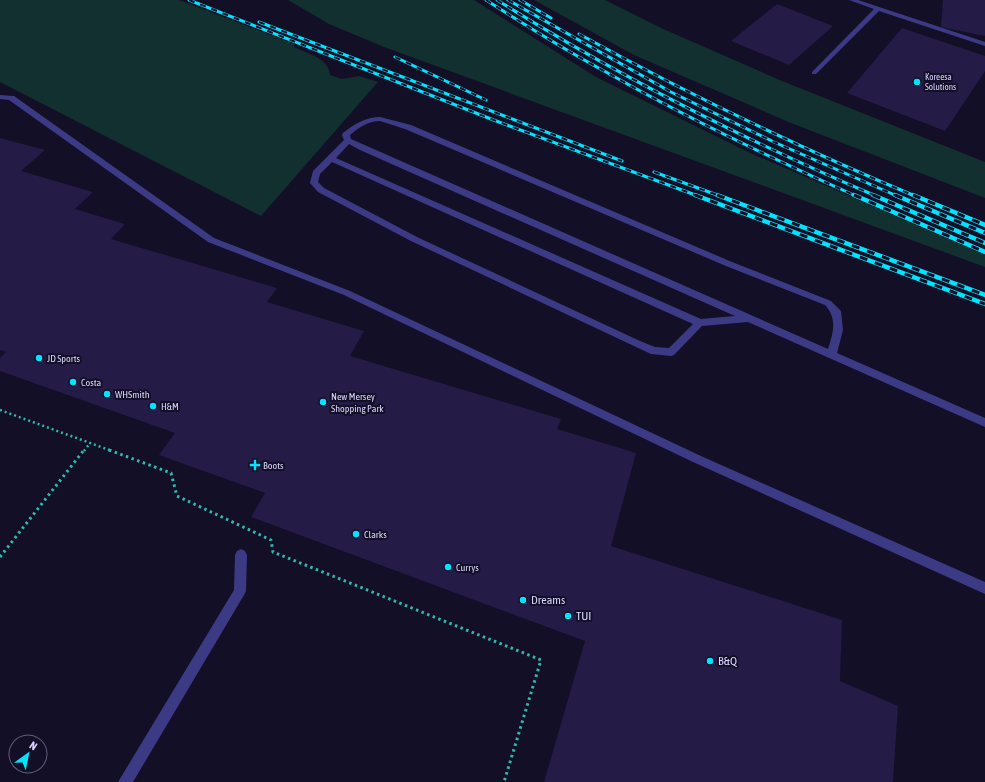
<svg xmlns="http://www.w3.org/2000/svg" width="985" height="782" viewBox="0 0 985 782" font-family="'Asap Condensed',sans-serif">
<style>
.green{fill:#12302f}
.building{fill:#241b47}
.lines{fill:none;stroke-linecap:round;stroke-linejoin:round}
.path-far1{stroke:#2fb8b0;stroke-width:2.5;stroke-dasharray:2 3;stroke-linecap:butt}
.path{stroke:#2fb8b0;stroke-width:3;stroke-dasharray:2.5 3.5;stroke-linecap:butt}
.lane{fill:#3d3a85;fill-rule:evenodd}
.rail-far1-casing{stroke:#00e5ff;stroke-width:3}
.rail-casing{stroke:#00e5ff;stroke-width:4.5}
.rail-far1{stroke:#130f26;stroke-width:2;stroke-dasharray:6;stroke-linecap:butt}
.rail{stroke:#130f26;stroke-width:3;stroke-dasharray:8;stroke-linecap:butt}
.poi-dot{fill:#00e5ff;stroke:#130f26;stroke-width:1.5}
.labels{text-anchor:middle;stroke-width:4;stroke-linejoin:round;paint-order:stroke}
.far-poi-label{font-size:9px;fill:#d9d4ff;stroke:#130f26;text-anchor:start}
.poi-label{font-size:10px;fill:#d9d4ff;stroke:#130f26;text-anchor:start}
.near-poi-label{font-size:12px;fill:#d9d4ff;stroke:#130f26;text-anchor:start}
</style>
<rect width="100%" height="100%" fill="#130f26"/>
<path class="green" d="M0,0H179L294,44V47C308,54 329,58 330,75L342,79L359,76L378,82L261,216L0,82Z
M288,0H474L596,77L748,152L985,255V267L384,47L329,24Z
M534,0H605L661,28L782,81L985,162V198L791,123L634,55Z"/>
<path class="building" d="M943,0H985V36L941,27Z
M777,4L833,26L789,65L731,41Z
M902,28L985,56V71L945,131L847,93Z
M0,138L45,150L21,171L93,192L75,209L125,224L111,239L277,288L267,302L364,331L350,356L561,419L557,429L636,453L611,546L842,620L840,681L898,706L893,782H544L585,641L251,517L265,493L159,455L175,433L0,371V358L6,352L0,350Z"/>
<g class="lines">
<path class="path-far1" d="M0,410L112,451
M84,451L90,443"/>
<path class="path" d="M109,450L171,473L177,496L271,540L273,552L541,660L504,782
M0,557L84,450"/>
<path class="lane" d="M849,0H858L985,42V46L879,11L816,74H812V72L874,9Z
M0,95L14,96L214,238L350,291L701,456L985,582V594L693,462L344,295L208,242L9,100L0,99Z
M380,117L411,125L732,262L831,301L841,311L843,330L837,353L985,418V427L748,322L702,326L674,355L671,356L651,354L411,241L318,192L310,183L313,171L344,140L342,135L343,133C354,124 366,117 380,117ZM380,121L405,129L726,266L825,305C838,319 833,333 828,349L351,139L350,135C358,128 368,121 380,121ZM349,144L360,150L735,316L701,319L336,158ZM332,162L693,324L669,348L655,347L640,341L417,237L324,188L318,182L320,174Z
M241,549L245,551L247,555L246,591L244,595L133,782H118L234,590L235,555L237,551Z"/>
<g class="rail-far1-casing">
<path id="rail-far1" d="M189,0L491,119L698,196
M486,0C525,25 565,50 606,72C687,118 771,158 856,196
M497,0C618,76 745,140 876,196
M508,0L671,92L774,142L897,196
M520,0L551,18
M259,22L622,161
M579,34C688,94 800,148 915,196
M395,57L486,100
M654,172L720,196"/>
</g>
<g class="rail-casing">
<path id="rail" d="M695,195L985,304
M717,195L985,295
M854,195L985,252
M873,195L985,243
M895,195L985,233
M913,195L985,225"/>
</g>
<use href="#rail-far1" class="rail-far1"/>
<use href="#rail" class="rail"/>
</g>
<g class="poi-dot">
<circle cx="917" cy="82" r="4"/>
<circle cx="39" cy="358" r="4"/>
<circle cx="73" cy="382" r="4"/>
<circle cx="107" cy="394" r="4"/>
<circle cx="323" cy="402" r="4"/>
<circle cx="153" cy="406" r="4"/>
<path d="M253 459h4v4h4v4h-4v4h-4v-4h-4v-4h4z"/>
<circle cx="356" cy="534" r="4"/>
<circle cx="448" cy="567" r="4"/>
<circle cx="523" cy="600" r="4"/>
<circle cx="568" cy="616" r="4"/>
<circle cx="710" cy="661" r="4"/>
</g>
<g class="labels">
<g class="far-poi-label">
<text x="925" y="80">Koreesa<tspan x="925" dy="10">Solutions</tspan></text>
</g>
<g class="poi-label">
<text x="47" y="362">JD Sports</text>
<text x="81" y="386">Costa</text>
<text x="115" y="398">WHSmith</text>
<text x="331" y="400">New Mersey<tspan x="331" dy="12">Shopping Park</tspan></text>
<text x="161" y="410">H&amp;M</text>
<text x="263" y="469">Boots</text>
<text x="364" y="538">Clarks</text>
<text x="456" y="571">Currys</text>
</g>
<g class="near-poi-label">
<text x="531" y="604">Dreams</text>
<text x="576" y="620">TUI</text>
<text x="718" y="665">B&amp;Q</text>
</g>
</g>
<g transform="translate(28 754) rotate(33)"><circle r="19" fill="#130f26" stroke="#625e7d"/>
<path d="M0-3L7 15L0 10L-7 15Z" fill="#00e5ff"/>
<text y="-6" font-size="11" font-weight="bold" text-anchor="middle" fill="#d9d4ff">N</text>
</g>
</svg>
